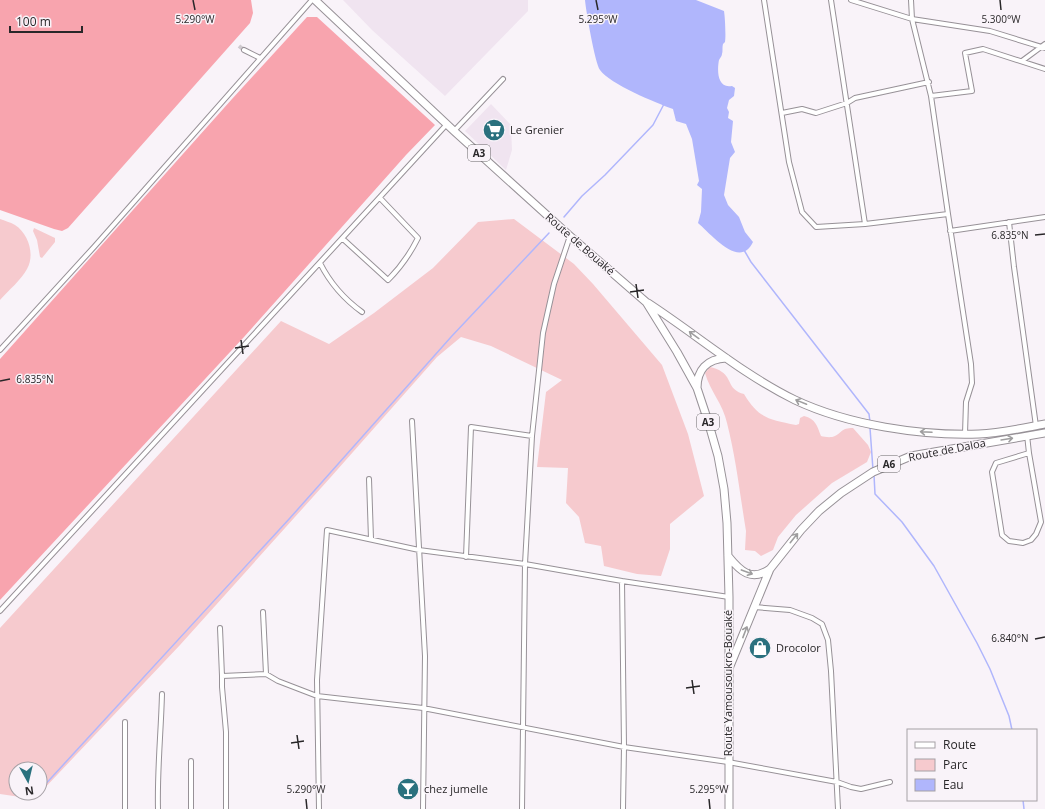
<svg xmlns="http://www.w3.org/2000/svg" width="1045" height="809" viewBox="0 0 1045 809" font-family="'Open Sans',sans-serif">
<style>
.built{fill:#f0e4f0}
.green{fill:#f6cace}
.forest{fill:#f8a4ae}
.water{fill:#b0b6fc}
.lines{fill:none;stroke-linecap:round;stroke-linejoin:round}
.stream{stroke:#b0b6fc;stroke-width:1.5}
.street-tunnel{stroke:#cfcacf;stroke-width:4;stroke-dasharray:4 2;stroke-linecap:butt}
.street-casing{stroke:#979197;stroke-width:6}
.highway-casing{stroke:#979197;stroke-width:9}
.street{stroke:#fff;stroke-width:4}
.highway{stroke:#fff;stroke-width:7}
.oneway{stroke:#9f9e9f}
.ticks{fill:none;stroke:#292729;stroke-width:1.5}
.labels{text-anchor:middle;stroke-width:3;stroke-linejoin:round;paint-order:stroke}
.shield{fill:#f9f3f9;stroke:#676467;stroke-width:1}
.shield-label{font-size:10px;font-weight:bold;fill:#292729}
.poi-label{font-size:11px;fill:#292729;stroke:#f9f3f9;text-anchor:start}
.street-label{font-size:11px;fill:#292729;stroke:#f9f3f9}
.ticks-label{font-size:10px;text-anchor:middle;fill:#292729;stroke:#f9f3f9;stroke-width:3;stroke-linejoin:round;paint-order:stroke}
</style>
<rect width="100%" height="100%" fill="#f9f3f9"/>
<path class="built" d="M343,0H528V11L445,96L372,30Z
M491,104L511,125L512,150L506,170L465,131Z"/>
<path class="green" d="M0,219C5,221 10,222 15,225C29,234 35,255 27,269C22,279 8,291 0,300Z
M514,219L574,264L593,284L662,365L688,434L704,496L670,524V549L661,576L637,574L604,566L601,546L585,543L579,517L566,503L568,468L537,467L546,392L562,380L491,346L461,337L437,357L330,478L180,645L40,793V769H16V793H40L34,799L0,794V628L281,321L329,344L374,313L433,268L478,222Z
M34,228L55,238V242L42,258L40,257L37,240L33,231Z
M710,367C714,368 718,369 722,372C732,379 728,390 744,394C759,419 769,419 796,425L799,424L800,418L804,416C816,419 817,426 821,436C825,437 831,438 835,436C843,432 841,428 853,428L868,445L871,452L867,462L832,483L796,515L778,537L773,550L761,556L755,551L745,550L746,531C740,495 736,458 727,423C723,404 710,391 705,373Z"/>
<path class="forest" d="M0,0H251L253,13L250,23L68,228L62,231L54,229L0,210Z
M307,17H317L435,125L406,155L244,337L0,600V359L232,99Z"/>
<path class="water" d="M585,0H696L724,11C725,17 726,36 725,42L723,44C722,48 723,51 722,54C722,56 720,58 719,60C717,70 717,89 732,86L735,88L734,96L729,100L727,108L729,112L728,118L733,121L731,142L735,152L730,158L724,195L728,205L739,217L745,232L753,242C740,270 711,234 698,223L701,212L702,189L697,185L699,181L692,139L686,124L676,121L673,109C656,103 610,84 600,70C595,63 586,11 585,0Z"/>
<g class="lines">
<path class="stream" d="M564,217L582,196L605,175L653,125L664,104
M744,250L751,262L869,414L870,422
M870,428L873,470
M874,475L875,494L902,522L934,566L977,643L990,669L1009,716L1012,730
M41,789L290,518L451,337L549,233
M1023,800L1024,809"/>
<path class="street-tunnel" d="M239,46L244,50"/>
<g class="street-casing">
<path id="street" d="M764,0L789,162L802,212L816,227L865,224L948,214
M831,0L865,224
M851,0L912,19L990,31L1045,48
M911,0L912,19L931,96L948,214L971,364L972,383L966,402L965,434
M244,50L260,58
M1022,61L1045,44
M931,96L972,91L965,53L983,49L1045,69
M782,113L802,109L816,113L847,103L855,98L929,82
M454,131L503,79
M1009,222L1014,267L1036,426
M950,231L1045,217
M343,239L388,280C401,267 410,254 418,238L380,198
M320,263C330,283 344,299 362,312
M0,350L94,247L312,0
M412,421L425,656L423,809
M1027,435L1029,453L996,463L992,472L1002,535L1009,541L1023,543L1031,540L1036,534L1041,522L1029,453
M369,479L371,539
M466,557L471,427L532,436
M622,581L729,597
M754,607L790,610L812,618L822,624L828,640L831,671L838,809
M0,611L447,124
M263,612L266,674
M220,628L222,676
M191,761V809
M125,809V722
M158,809C157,770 161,733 162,694
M226,809V732L222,687V676L266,674L278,681L317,696L423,708L624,747L728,762L837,782L851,787L861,789L890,782
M319,809L317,680L327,530L419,550L525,564L622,581L624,747L623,809
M522,809L525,564L532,436L543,333L554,284L570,236"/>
</g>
<g class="highway-casing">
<path id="highway" d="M315,0L454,131L570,236L646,302L677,352L697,388L708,421L718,456L724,489L727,523L729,597V809
M648,303C697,335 742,374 795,400C848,425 921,436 979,434C1001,433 1023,428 1045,424
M697,388C697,370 707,359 726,358
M728,556C740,571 751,582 770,569
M730,666L770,569L801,530L819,511L841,493L873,472L911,456L1045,433"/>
</g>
<use href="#street" class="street"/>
<use href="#highway" class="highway"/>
</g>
<defs><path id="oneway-shaft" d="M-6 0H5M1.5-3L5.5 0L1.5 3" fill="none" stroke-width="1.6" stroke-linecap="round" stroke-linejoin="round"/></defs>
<g class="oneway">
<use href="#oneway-shaft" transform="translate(694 335) rotate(-144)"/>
<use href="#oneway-shaft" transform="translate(801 402) rotate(-158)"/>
<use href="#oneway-shaft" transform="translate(926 432) rotate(-177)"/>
<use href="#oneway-shaft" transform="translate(1007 439) rotate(-9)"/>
<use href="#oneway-shaft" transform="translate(794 538) rotate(-51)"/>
<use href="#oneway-shaft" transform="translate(747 572) rotate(20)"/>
<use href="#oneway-shaft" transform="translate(745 632) rotate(-69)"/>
</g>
<path class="ticks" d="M193,0L195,10M596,0L598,10M1000,0L1001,10M1035,235L1045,234M636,284L638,298M630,292L644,290M241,340L243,354M235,348L249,346M0,381L10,379M1035,639L1045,637M692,680L694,694M686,688L700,686M297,735L299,749M291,743L304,741M306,799L307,809M709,799L710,809"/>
<defs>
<g id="supermarket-disc" transform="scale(1.15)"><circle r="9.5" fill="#2a717e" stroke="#f9f3f9"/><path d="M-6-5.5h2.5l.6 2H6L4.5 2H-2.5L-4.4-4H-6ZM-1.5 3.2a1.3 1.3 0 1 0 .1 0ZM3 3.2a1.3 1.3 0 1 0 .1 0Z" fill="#fff"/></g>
<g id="shop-disc" transform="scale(1.15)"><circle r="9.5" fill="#2a717e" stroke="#f9f3f9"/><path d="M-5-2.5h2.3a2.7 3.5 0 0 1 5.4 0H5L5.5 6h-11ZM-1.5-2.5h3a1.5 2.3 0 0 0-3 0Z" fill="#fff"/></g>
<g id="bar-disc" transform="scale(1.15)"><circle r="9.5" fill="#2a717e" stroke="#f9f3f9"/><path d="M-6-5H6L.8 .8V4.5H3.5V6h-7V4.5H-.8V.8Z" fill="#fff"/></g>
</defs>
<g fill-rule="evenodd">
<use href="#supermarket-disc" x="494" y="130"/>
<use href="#shop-disc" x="760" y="648"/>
<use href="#bar-disc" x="408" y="789"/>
</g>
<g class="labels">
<g class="shield">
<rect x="468" y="145" width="22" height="16" rx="3"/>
<rect x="697" y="414" width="22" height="16" rx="3"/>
<rect x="878" y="456" width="22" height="16" rx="3"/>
</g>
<g class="shield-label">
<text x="479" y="157">A3</text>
<text x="708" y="426">A3</text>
<text x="889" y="468">A6</text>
</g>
<g class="poi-label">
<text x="510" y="134">Le Grenier</text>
<text x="776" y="652">Drocolor</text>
<text x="424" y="793">chez jumelle</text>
</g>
<g class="street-label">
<text transform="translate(580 244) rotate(41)" y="4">Route de Bouaké</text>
<text transform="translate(947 450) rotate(-11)" y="4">Route de Daloa</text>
<text transform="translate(728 683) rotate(-90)" y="4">Route Yamousoukro-Bouaké</text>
</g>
</g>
<g class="ticks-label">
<text x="195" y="23">5.290°W</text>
<text x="598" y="23">5.295°W</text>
<text x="1001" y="23">5.300°W</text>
<text x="1010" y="239">6.835°N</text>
<text x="35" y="383">6.835°N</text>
<text x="1010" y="642">6.840°N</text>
<text x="306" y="793">5.290°W</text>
<text x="709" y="793">5.295°W</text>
</g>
<rect x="907" y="729" width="130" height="72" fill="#f9f3f9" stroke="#a6a1a6"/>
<rect x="915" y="742" width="20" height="6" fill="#ffffff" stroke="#a6a1a6"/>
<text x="943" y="749" font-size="12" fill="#292729">Route</text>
<rect x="915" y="759" width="20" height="12" fill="#f6cace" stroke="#a6a1a6"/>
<text x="943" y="769" font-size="12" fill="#292729">Parc</text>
<rect x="915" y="779" width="20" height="12" fill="#b0b6fc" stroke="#a6a1a6"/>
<text x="943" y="789" font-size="12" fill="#292729">Eau</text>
<g transform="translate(28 781) rotate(172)"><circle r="19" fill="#f9f3f9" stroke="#a6a1a6"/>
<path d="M0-3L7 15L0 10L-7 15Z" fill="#2a717e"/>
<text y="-6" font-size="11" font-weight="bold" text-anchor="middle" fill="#292729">N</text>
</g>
<path d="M10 26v6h72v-6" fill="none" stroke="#292729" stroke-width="2"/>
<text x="16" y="26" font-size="12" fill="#292729" stroke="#f9f3f9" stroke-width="3" paint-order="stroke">100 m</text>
</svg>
